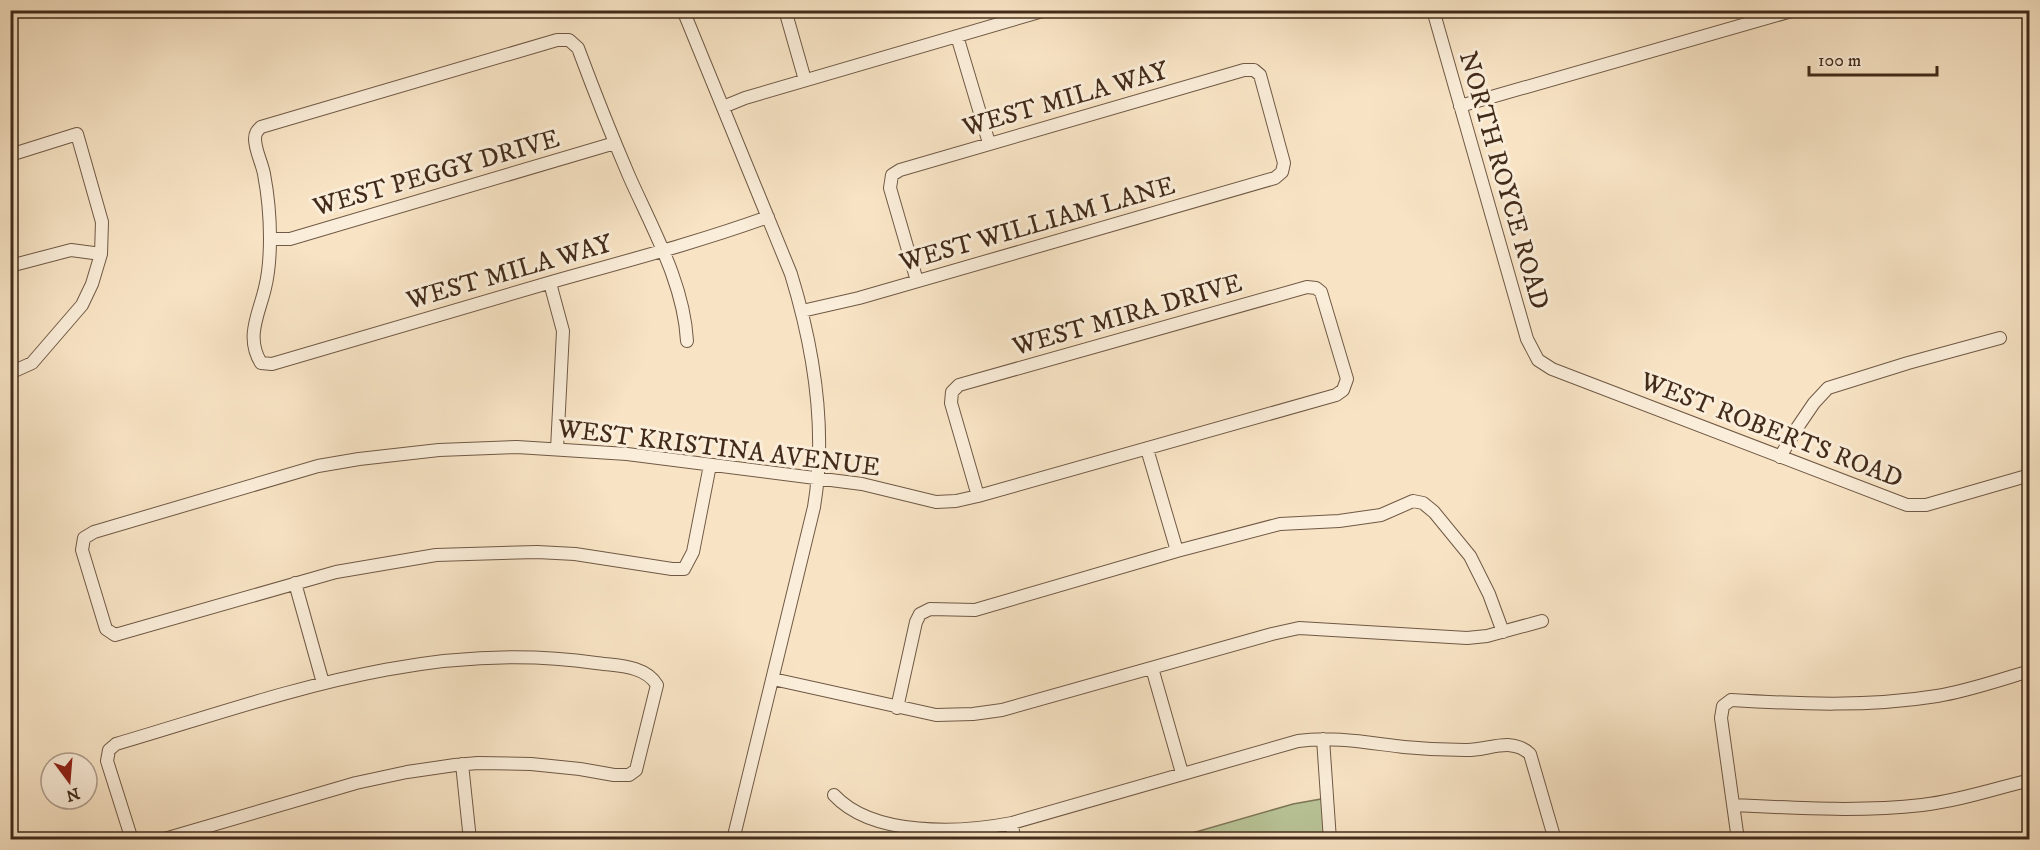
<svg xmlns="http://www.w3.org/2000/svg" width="2040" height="850" viewBox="0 0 2040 850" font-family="'IM FELL DW Pica',serif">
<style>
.green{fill:#b9c598;stroke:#7e7859;stroke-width:1.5}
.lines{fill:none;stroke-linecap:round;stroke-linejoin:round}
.minor-casing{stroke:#705945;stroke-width:14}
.minor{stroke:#faedd9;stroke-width:12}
.labels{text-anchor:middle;stroke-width:6;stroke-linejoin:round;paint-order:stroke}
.street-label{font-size:26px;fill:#422b1a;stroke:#faedd9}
</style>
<rect width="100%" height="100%" fill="#f8e4c5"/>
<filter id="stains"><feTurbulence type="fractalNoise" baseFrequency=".00333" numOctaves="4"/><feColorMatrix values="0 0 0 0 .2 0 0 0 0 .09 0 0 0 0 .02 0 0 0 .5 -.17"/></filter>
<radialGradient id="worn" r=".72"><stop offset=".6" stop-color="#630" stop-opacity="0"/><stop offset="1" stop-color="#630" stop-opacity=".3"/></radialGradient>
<path class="green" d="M1327,798L1330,839L1168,840L1293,804Z"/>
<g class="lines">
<g class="minor-casing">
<path id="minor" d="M683,10L791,274C814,349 827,430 814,507L733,840
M785,10L805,80
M1433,10L1527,339L1538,360L1552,369L1907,505H1926L2030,475
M957,36L989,143
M1460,106L1795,10
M723,107L745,98L1046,10
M10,155L77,134L102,222L101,254L92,284L82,305L32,363L10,373
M270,239H290L615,143
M10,266L71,250L101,254
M550,283L563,331L557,449
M802,311L859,298L1275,178L1282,172L1284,163L1260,75L1254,70H1244L900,170L892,175L890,188L917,281
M687,341C684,283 652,228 629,176C611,134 594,91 578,48L569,40H557L261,127C257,131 255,133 255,139C255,150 262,163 264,174C268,195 270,217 270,238C270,254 269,272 265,288C259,314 245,337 261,363L272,364C366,337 460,308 555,281C626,261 699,242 768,217
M1147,449L1177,551
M1780,457L1797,428L1814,403L1828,388L1908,363L2000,338
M710,465L693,552L684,569H672L575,554L537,552L436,555L336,572L115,635L106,629L82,550L84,538L94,532L318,466L359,459L439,450L517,447L627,454L862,484L936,502L956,501L978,496L1336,395L1343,390L1347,379L1321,292L1316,288L1307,287L959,385L952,392L951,403L978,496
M295,583L323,683
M1152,668L1182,773
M773,679L936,715L973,714L1002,710L1272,634L1299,628L1467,638L1487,636L1542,621
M897,708L916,622L920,614L930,609L975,610L1177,551L1280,524L1339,521L1381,515L1413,501L1423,503L1434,512L1470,556L1489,594L1503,632
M1323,739L1330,840
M462,764L470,840
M834,795C873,837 960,833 1012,823L1298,741C1333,736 1369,743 1404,747C1424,749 1444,750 1465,750C1488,751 1511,736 1530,754L1555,840
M1734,805C1796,808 1859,812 1922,805C1958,801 1994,789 2030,780
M1012,823L1014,840
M132,840L107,761L109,750L116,744C276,697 426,638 596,663C617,666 645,665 657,685L636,770L629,775H614L580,769L531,764L478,763L455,765L407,772L356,783L161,840
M1738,840L1721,718L1723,706L1731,700C1800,704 1869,707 1937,696C1968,691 1999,680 2030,671"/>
</g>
<use href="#minor" class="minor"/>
</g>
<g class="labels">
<g class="street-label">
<text transform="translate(1065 98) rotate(-16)" y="9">WEST MILA WAY</text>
<text transform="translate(436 172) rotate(-16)" y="9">WEST PEGGY DRIVE</text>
<text transform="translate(1505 180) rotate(74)" y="9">NORTH ROYCE ROAD</text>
<text transform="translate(1037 223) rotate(-16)" y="9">WEST WILLIAM LANE</text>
<text transform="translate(509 271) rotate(-16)" y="9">WEST MILA WAY</text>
<text transform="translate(1127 314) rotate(-16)" y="9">WEST MIRA DRIVE</text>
<text transform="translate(1772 429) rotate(21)" y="9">WEST ROBERTS ROAD</text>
<text transform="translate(719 447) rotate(7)" y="9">WEST KRISTINA AVENUE</text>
</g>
</g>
<rect width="2040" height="850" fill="none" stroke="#f8e4c5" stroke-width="36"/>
<rect x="12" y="12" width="2016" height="826" fill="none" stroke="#422b1a" stroke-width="3"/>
<rect x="18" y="18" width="2004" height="814" fill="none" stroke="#422b1a" stroke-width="1.5"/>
<g transform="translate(69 781) rotate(164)"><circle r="28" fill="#faedd9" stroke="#b09f8d" stroke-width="1.5"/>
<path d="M0-4.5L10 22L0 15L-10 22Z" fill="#8f2418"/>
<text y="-9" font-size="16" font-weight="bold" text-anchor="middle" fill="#422b1a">N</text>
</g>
<path d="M1809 66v9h128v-9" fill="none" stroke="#422b1a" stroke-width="3"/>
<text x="1818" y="66" font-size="18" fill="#422b1a" stroke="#faedd9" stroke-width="4.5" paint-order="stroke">100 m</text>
<rect width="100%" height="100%" filter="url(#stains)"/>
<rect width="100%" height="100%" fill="url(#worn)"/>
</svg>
